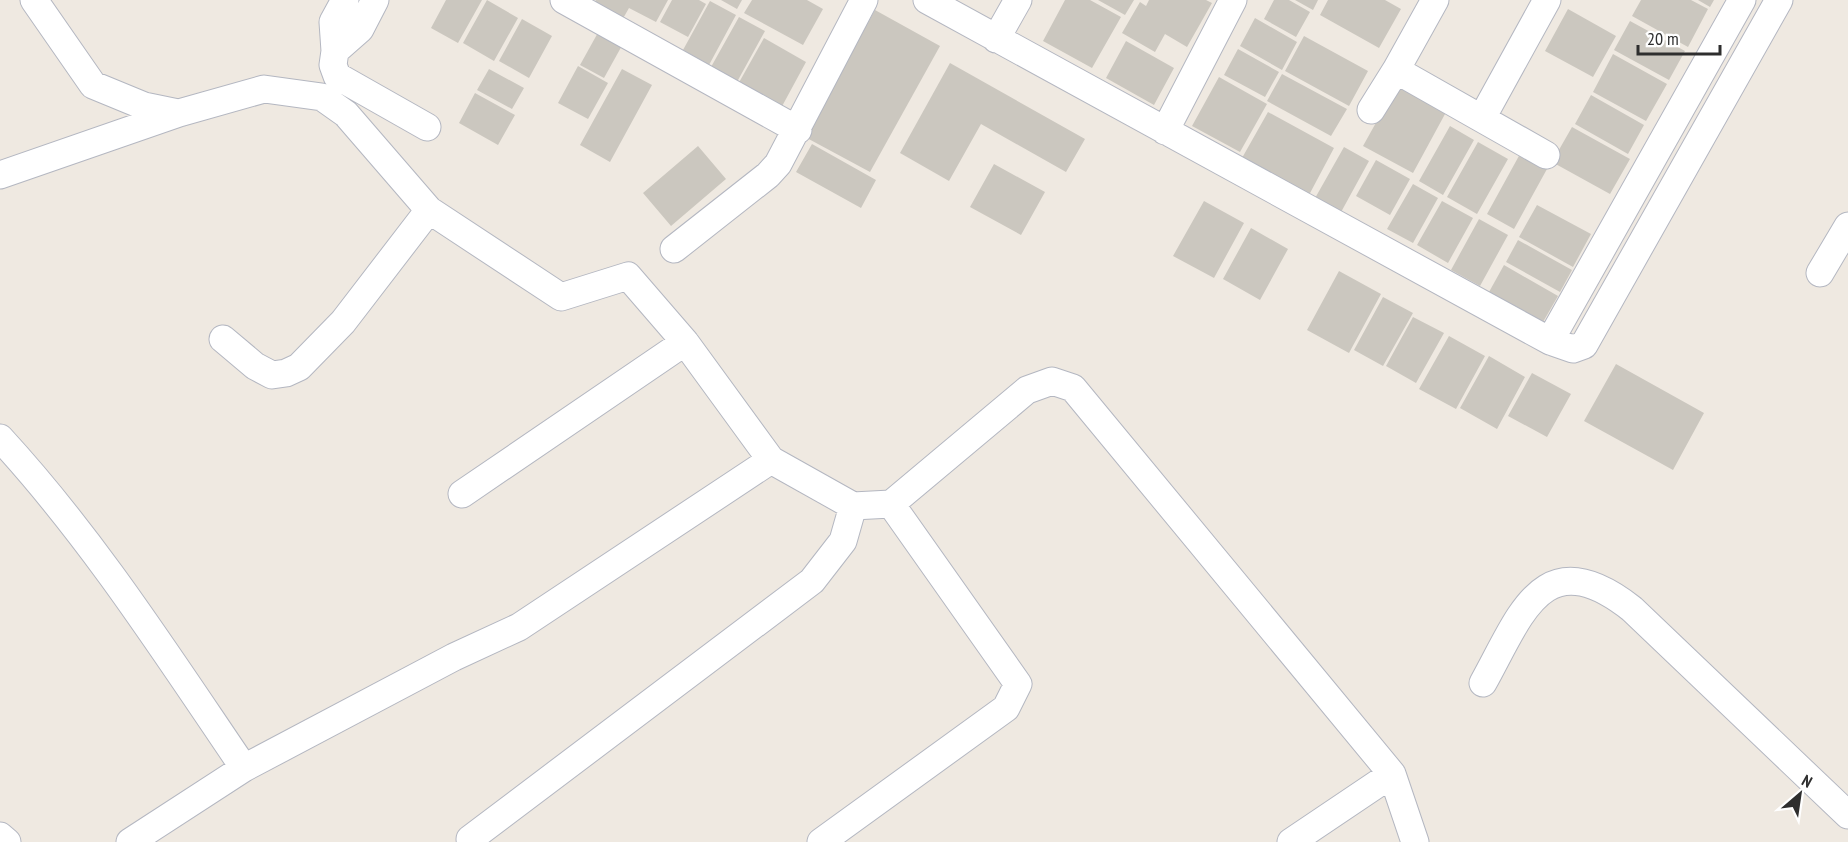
<svg xmlns="http://www.w3.org/2000/svg" width="1848" height="842" viewBox="0 0 1848 842" font-family="'PT Sans Narrow',sans-serif">
<style>
.building{fill:#cbc7bf}
.lines{fill:none;stroke-linecap:round;stroke-linejoin:round}
.minor-casing{stroke:#b4b7c1;stroke-width:29}
.minor{stroke:#fff;stroke-width:27}
</style>
<rect width="100%" height="100%" fill="#efe9e1"/>
<path class="building" d="M446,0H482L458,43L431,28Z
M487,0L518,18L494,61L463,43Z
M596,0H668L656,22L629,8L621,22L592,6Z
M672,0H699L706,4L688,37L660,22Z
M721,0H742L737,9Z
M752,0H807L823,9L803,45L744,13Z
M1065,0H1090L1121,17L1092,68L1043,41Z
M1098,0H1134L1125,15Z
M1149,0H1206L1212,3L1187,47L1165,34L1155,52L1122,33L1140,2L1146,6Z
M1274,0H1289L1310,12L1296,37L1264,19Z
M1295,0H1318L1313,10Z
M1328,0H1385L1401,9L1379,48L1320,15Z
M1641,0H1691L1708,9L1688,47L1632,16Z
M1698,0H1714L1710,7Z
M710,1L736,15L709,65L683,50Z
M1568,9L1616,36L1593,77L1545,51Z
M875,10L940,46L870,172L805,137Z
M739,17L765,31L737,82L711,67Z
M1255,18L1297,42L1282,70L1240,46Z
M522,19L552,36L529,78L499,61Z
M1630,21L1685,51L1669,80L1614,50Z
M600,29L624,42L604,78L580,65Z
M1304,36L1368,71L1349,106L1285,71Z
M764,38L806,62L780,110L737,86Z
M1126,41L1174,68L1154,105L1106,78Z
M1238,49L1279,72L1265,97L1224,75Z
M1613,54L1667,84L1646,121L1593,92Z
M950,63L1085,139L1066,172L981,124L949,181L900,153Z
M578,66L608,83L588,119L558,103Z
M489,69L524,88L512,109L477,90Z
M622,69L652,85L610,162L580,145Z
M1282,74L1347,109L1331,136L1267,101Z
M1402,76L1451,103L1413,173L1363,146Z
M1219,77L1267,104L1240,152L1192,126Z
M475,93L515,115L498,145L459,123Z
M1591,95L1644,125L1628,154L1575,124Z
M1268,112L1334,148L1309,195L1242,158Z
M1450,126L1474,140L1443,195L1419,181Z
M1572,127L1630,159L1610,194L1552,162Z
M1478,142L1508,159L1477,214L1447,197Z
M812,144L876,180L861,208L796,172Z
M698,146L726,179L671,226L643,193Z
M1344,147L1369,161L1340,214L1314,200Z
M1520,154L1547,169L1514,229L1487,214Z
M1376,160L1410,179L1390,215L1356,196Z
M994,164L1045,192L1021,235L970,207Z
M1413,184L1438,198L1413,243L1387,229Z
M1204,201L1244,223L1214,278L1173,256Z
M1442,201L1473,218L1448,263L1417,245Z
M1537,205L1591,234L1573,267L1519,237Z
M1479,219L1508,235L1480,286L1451,270Z
M1251,228L1288,249L1260,300L1223,279Z
M1518,240L1572,270L1560,292L1506,262Z
M1504,265L1558,296L1543,322L1489,292Z
M1339,271L1381,294L1349,353L1307,330Z
M1383,297L1413,313L1383,366L1354,350Z
M1413,317L1444,333L1416,383L1386,366Z
M1449,336L1485,356L1456,409L1419,389Z
M1489,356L1525,377L1497,429L1460,408Z
M1616,364L1704,413L1673,470L1584,421Z
M1532,373L1571,394L1547,437L1508,416Z"/>
<g class="lines">
<g class="minor-casing">
<path id="minor" d="M34,0L93,85L144,106L178,113
M345,0L333,22L335,51L360,29L375,0
M564,0L798,130
M927,0L1550,341L1573,349L1584,345L1779,0
M1435,0L1396,70L1546,155
M996,39L1018,0
M335,51L333,65L337,76L427,127
M1371,110L1396,70
M1482,118L1547,0
M1165,131L1233,0
M0,175L179,113L264,89L322,97L346,114L429,210L561,297L628,276L685,342L771,460L853,506L891,504L1027,390L1052,381L1073,388L1392,774L1415,842
M674,249L768,175L778,164L864,0
M1820,273L1848,226
M223,339L255,366L272,375L286,373L299,367L343,322L429,210
M1550,341L1742,0
M0,438C93,539 167,655 244,768
M462,494L685,342
M1483,683C1521,615 1543,539 1632,609L1848,815
M0,836L7,842
M130,842L244,768L454,657L519,627L771,460
M473,842L470,839L812,581L843,541L853,506
M821,842L1006,708L1018,684L891,504
M1291,842L1392,774"/>
</g>
<use href="#minor" class="minor"/>
</g>
<g transform="translate(1800 794) rotate(29)" stroke="#ffffff" stroke-width="4.5" paint-order="stroke">
<path d="M0-4.5L10 22L0 15L-10 22Z" fill="#2e2e2e"/>
<text y="-9" font-size="16" font-weight="bold" text-anchor="middle" fill="#2e2e2e">N</text>
</g>
<path d="M1638 45v9h82v-9" fill="none" stroke="#2e2e2e" stroke-width="3"/>
<text x="1647" y="45" font-size="18" fill="#2e2e2e" stroke="#ffffff" stroke-width="4.5" paint-order="stroke">20 m</text>
</svg>
